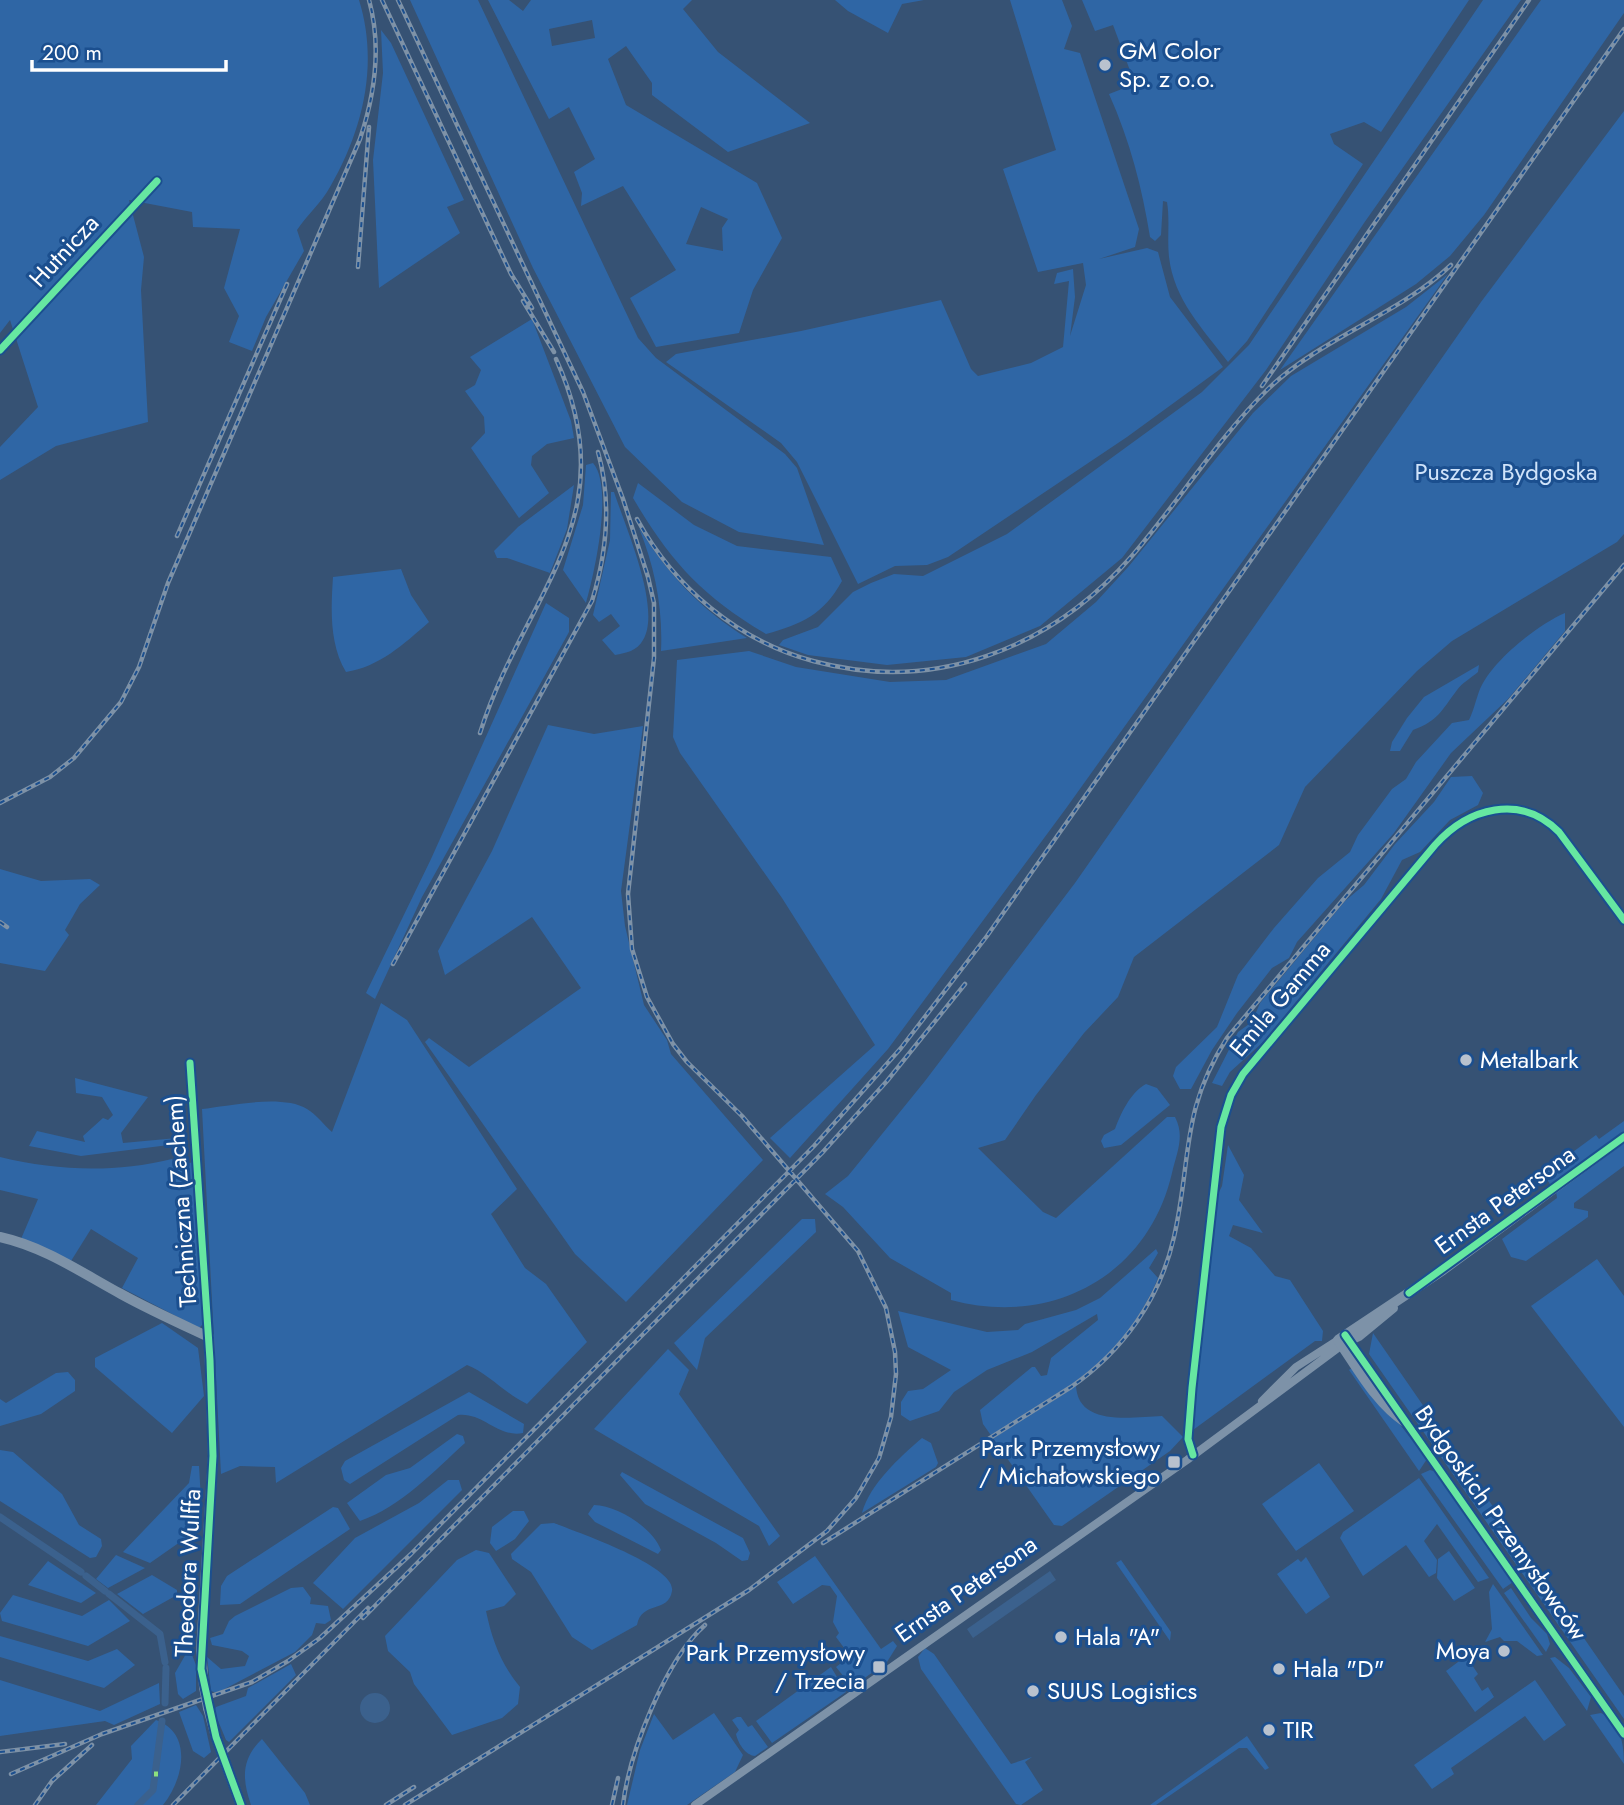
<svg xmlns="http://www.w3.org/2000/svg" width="1624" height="1805" viewBox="0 0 1624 1805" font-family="Jost,sans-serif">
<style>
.green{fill:#2f66a5;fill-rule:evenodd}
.water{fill:#3b618d}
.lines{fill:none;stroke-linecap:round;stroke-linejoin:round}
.canal{stroke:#3b618d;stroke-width:7}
.minor{stroke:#7d92a8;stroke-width:8}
.tertiary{stroke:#7d92a8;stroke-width:10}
.rail-casing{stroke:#7e92a7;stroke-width:4.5}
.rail{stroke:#1b4f8f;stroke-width:2;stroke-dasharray:5;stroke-linecap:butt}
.tertiary-bridge{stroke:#7d92a8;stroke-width:10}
.quiet{stroke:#8de07e;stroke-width:5;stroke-dasharray:10 5;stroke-linecap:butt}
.cycleway-casing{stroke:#1b4f8f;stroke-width:11}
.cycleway{stroke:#66e7a1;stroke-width:7}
.poi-dot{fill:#b9c2ce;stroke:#1b4f8f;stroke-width:2.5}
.labels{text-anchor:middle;stroke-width:6;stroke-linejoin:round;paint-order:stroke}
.poi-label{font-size:24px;fill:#fff;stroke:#1b4f8f;text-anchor:start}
.street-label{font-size:24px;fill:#fff;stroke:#1b4f8f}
.park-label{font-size:24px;fill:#cfe3fa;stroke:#1b4f8f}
</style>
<rect width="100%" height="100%" fill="#365274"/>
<path class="green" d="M0,0H359C379,64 363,130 330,187C322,202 307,215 297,230L304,251L266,317L252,351L229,342L239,316L224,288L240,229L193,227L192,212L129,200L144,257L141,290L148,422L56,446L0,480V447L38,407L10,320L0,333Z
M410,0H478L638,338L656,358L785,454L797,468L824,545L739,532L682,502L625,447L533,268Z
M488,0H509L523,11L531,0H692L683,9L718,52L810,123L728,152L652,95V83L626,46L608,59L626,105L757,183L782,238L753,290L739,333L656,347L630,298L676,270L623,186L581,206L582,193L574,172L595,159L569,107L549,119ZM592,20L595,38L552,46L549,29ZM701,207L728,219L722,228L723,251L686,244Z
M835,0H924L902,4L888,33L848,11Z
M1010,0H1062L1072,26L1064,49L1080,53L1139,229L1135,247L1099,259L1147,248L1158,252L1170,297L1223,367L1127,437L948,557L927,565L895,566L858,584L797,462L781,443L666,362L676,354L801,331L941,300L971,369L978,376L1031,363L1063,347L1069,281L1054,284L1057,273L1073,269L1075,297L1070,336L1086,285L1083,263L1038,272L1003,169L1056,150Z
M1082,0H1469L1381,132L1364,122L1330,134L1334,144L1363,164L1247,341L1228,362C1203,329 1174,300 1169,257C1167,239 1170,220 1167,202L1163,201L1161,235L1155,241L1150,237C1142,187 1130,141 1109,94L1135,84L1113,25L1095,31Z
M1483,0H1521L1364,223L1266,370L1122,558L1040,626L966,657L887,665L808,655L779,645L783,640L818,627L853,592L871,583L894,574L923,576L1007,534L1202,392L1249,345Z
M1541,0H1624V13L1484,215L1450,256L1416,284L1280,370Z
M381,30L391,43L464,200L447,207L460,233L379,288L373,160L383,73Z
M1624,111V534L1617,542L1452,641L1417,671L1305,787L1279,845L1134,957L1118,997L1084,1033L1036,1095L1005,1140L978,1148L1043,1212L1056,1218L1167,1117H1175C1185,1136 1177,1152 1172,1173C1148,1276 1052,1327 951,1300V1293L890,1258L843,1207L825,1194L848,1176L925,1081L1075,883L1481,302Z
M1448,274L1067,807L888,1049L790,1158L770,1138L875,1045L782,898L680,753L673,737L677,660L749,651L796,667L890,682L946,680L1046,644L1096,602L1129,566L1253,413L1291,376L1406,307Z
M532,319L571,421L574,438L547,444L532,456L531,465L549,493L519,518L471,448L485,433L484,417L465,391L475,385L481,370L470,357Z
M593,463C614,487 594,575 586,603L563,570L583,505L586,465Z
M638,483L694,525L737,546L831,557L842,581C823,615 802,624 766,634C702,596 670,561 633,498Z
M574,485L567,529L550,573L507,558H497L494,551L518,527Z
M611,492H614C625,526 662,609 643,640C637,651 626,653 615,655L602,640L620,626L611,614L599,622L593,615L610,540Z
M639,528C668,574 700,609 747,638L661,651C663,608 655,568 639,528Z
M401,569L411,595L429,622C404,644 379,667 346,672C329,644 331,608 333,577Z
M546,603L569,618V632L422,897L375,999L366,993L431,859Z
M1565,613V631L1508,699L1451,753L1394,833L1297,942L1289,958L1272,968L1237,1013L1212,1050L1191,1089H1180L1173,1076L1176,1067L1217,1027L1238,975L1274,928L1318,878L1350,852L1358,835L1392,789L1406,779L1416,762L1452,723L1469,720C1474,710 1476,699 1480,689C1492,661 1537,625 1565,613Z
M1479,665L1478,672C1471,678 1462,683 1457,690C1442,710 1438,721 1413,730L1400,751H1390L1392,742L1407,718L1424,697Z
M548,725L594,734L643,726L621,891L625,926L644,1005L667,1040L671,1054L763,1160L626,1302L575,1254L425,1042L429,1038L469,1067L581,988L532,917L445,975L438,951L492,851Z
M1472,776L1483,793L1478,805L1450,820L1420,852L1402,860L1381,899L1262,1043L1230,1072L1222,1086L1212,1083L1238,1032L1252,1022L1260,1003L1345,901L1364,885L1395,844L1434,802L1451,777Z
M0,869L41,881L90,879L100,885L80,904L65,930L69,935L45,971L0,963Z
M381,1003L407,1020L517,1189L491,1214L525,1268L546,1284L587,1342L527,1404C504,1393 488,1373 467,1365L276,1483L275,1467L240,1466L221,1474L202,1109C229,1106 282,1094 307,1109C316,1114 324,1125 332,1132Z
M75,1078L148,1097L121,1133L123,1143L177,1138V1144L81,1156L29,1146L37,1131L85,1142L83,1136L103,1118L108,1120L113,1115L102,1097L76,1093Z
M1146,1084L1157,1088L1170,1105L1121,1145L1104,1148L1101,1141L1104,1135L1115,1129C1121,1113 1130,1093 1146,1084Z
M1624,1121V1132L1551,1186L1545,1176L1547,1171L1596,1135L1599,1139Z
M1624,1142V1166L1574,1203V1208L1588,1211V1217L1526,1261L1511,1257L1502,1239L1557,1198L1556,1191Z
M1228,1145L1244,1175L1239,1200L1263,1233L1233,1225L1229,1236L1251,1248L1275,1276L1290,1280L1323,1331L1322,1341H1315L1193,1430L1215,1200L1222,1186Z
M0,1157C58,1171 114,1173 172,1159L178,1166L197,1161L204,1323L199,1328L122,1288L138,1258L91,1229L71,1261L21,1239L38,1199L0,1190Z
M802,1219H815L816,1232L705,1338L697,1370L674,1343Z
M1156,1249L1158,1253L1149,1268L1158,1278C1141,1319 1113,1355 1076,1381C1074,1428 1131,1417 1162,1416L1183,1437L1170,1451L1062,1526L1054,1525L983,1424L980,1410L1032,1367H1035L1041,1376L1047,1375L1051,1358L1098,1320L1097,1314L1032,1352L987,1370L954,1392L939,1411L910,1421L901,1415V1402L908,1391L923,1389L951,1370L908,1347L898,1311L987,1332L1018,1330L1025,1324L1076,1310L1100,1298Z
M1597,1259L1624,1296V1427L1531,1306Z
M162,1323L198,1348L204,1396L172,1433L95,1367V1358Z
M1373,1333L1624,1696V1719L1369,1354Z
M668,1349L689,1370L679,1394L780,1536L769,1546L759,1526L594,1429Z
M1354,1366L1427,1459L1419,1471L1349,1370Z
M68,1372L75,1380V1391L41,1414L0,1426V1399L6,1403L56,1373Z
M469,1392L524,1424L523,1433C498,1438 483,1412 458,1415L350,1484L344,1480L341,1468L345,1461Z
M457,1434L463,1436L465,1443C434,1471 401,1507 360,1521L347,1503L386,1475L410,1468Z
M922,1438L931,1443L938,1463L936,1467L862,1513C870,1484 899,1458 922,1438Z
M0,1450L13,1452L62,1494L79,1525L101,1539L102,1546L96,1557L90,1558L0,1501Z
M1319,1463L1354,1511L1296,1551L1262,1504Z
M192,1466H199L201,1500L190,1535L150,1563L123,1552L189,1483Z
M1430,1470L1437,1472L1513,1582L1503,1589L1421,1474Z
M622,1472L743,1538L750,1553L748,1560L742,1561L716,1543L645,1504L620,1475Z
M1419,1478L1489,1578L1478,1582L1437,1524L1424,1541L1437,1560L1436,1573L1429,1577L1406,1545L1363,1576L1340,1538L1343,1532Z
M448,1480H459L462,1490L343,1609L313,1583L355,1538L419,1503Z
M594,1505C618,1506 652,1527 661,1550L658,1554L595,1522L588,1514Z
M333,1507L338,1508L350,1529L240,1604L220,1605L221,1586L227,1576Z
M513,1511H524L529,1521L515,1539L496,1551L490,1543L492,1527Z
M554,1523C576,1532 677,1566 672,1591C668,1614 642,1600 637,1625L592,1650L572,1637L531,1572L512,1559L511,1554L541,1524Z
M476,1550L489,1553L516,1594L504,1606L486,1611C492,1640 501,1664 520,1687L518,1704L502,1718L452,1735L414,1684L410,1672L388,1651L385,1636L457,1560Z
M1449,1551L1475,1588L1454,1601L1437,1578L1438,1559Z
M116,1555L145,1568L108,1588L96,1579Z
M815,1556L881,1649L893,1641L897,1646L887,1662L852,1687L836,1667L850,1656L836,1637L839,1633L833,1622L837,1596L830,1586L822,1585L793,1604L777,1582Z
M1306,1557L1330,1597L1306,1614L1277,1574L1298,1559L1301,1562Z
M1121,1560L1171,1632L1170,1641L1116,1563Z
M48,1561L96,1593L81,1603L28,1585Z
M152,1575L177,1590V1595L143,1614L117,1594Z
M1493,1584L1543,1655L1537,1656L1517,1641H1504L1500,1637L1485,1642L1492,1629L1489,1592Z
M303,1587L311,1598L310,1604L328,1606L331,1620L325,1624L316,1623L312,1635L295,1652L217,1693L211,1691L207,1657L221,1669L245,1666L249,1656L242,1651L212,1645L210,1638L223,1634L229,1621L235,1616L291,1588Z
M1511,1588L1531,1618L1547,1634L1550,1644L1546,1652L1504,1593Z
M13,1595L82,1616L109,1600L130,1621L88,1646L2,1621L0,1613Z
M0,1636L88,1661L117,1649L135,1665L104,1688L0,1657Z
M925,1648L934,1654L1011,1764L1032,1757L1025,1762L1043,1790L1021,1805L1016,1804L921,1669L918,1657Z
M187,1652L192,1655L196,1665V1691L183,1699L178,1694L175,1673Z
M1466,1656L1478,1674L1474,1678L1482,1691L1488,1687L1494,1697L1475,1712L1446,1671Z
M1555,1657L1569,1668L1591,1697L1587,1711L1550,1658Z
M291,1664L296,1675L229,1742L226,1740L214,1711L216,1707L246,1696L248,1688Z
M831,1667L846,1692L772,1743L756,1721Z
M0,1680L100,1711L159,1683L160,1704L114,1725L105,1721L0,1736Z
M1535,1680L1566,1725L1544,1741L1525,1716L1451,1768L1454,1774L1432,1789L1414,1765Z
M196,1705L203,1716L211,1752L204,1758L193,1751L179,1712Z
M714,1713L743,1755L735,1772L687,1805H627L640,1750L654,1714L673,1740Z
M1601,1713C1621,1722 1624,1745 1624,1764L1590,1715Z
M737,1717H741L748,1727L752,1725L768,1747L755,1756C745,1755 738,1743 736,1734L739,1730L732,1720Z
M156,1720C193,1733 184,1779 163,1805H96L132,1759L131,1746Z
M1247,1736L1269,1768L1265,1770L1247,1748H1239L1156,1805H1150Z
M262,1739L305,1793L310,1805H251C242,1779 241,1759 262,1739Z"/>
<path class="water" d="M1050,1571L1056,1580L973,1638L967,1629Z
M360 1708a15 15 0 1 1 30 0a15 15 0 1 1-30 0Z"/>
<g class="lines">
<path class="canal" d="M0,1517L81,1572
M86,1576L105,1591
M109,1594L160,1634L165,1662
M165,1703L166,1668
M138,1805L153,1790L162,1721"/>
<path class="minor" d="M0,350L157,181
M190,1063L209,1337
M1262,1401L1296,1367L1338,1340
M1193,1455L1188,1439L1192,1388L1221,1127L1231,1095L1243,1074L1435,845C1468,808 1520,793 1559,832L1624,920
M695,1805L1187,1460L1342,1345"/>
<path class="tertiary" d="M0,1237C45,1247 82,1273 121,1294C150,1310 179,1323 209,1337L213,1456L201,1651L204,1687
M1345,1335L1624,1734
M1346,1342L1359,1336L1393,1308
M1405,1422C1376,1403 1357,1367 1338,1340L1443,1270L1624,1137
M208,1708L216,1737
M231,1778L241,1805"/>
<g class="rail-casing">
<path id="rail" d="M382,0L511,274L532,308
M398,0L583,392L623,499L648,577L654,603V658L628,894L632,949L647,997L673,1044L687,1062L742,1116L858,1251L886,1308L895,1352L896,1374L891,1417L879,1458L856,1498L827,1531L749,1590L405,1805
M358,267L369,127
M523,301L554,352
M1262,386L1529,0
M637,519C674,587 738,641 813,661C934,694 1050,649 1131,557C1178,503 1217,439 1268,389C1322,337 1397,316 1451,265
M177,536L287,284
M480,733C524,593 629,519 556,359
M0,803L50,777L74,758L121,702L139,667L168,583L360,139C375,94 382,47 369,0
M0,922L7,927
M393,964L592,601C607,552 612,502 598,452
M823,1543L1071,1387C1123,1351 1160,1299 1174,1237C1192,1158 1180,1112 1227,1038L1624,565
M363,1618L822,1153L887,1081L965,984
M0,1752L65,1744
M11,1774L102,1734L252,1682L288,1661L320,1638L411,1554L814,1146L901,1048L987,936L1624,29
M35,1805L52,1781L92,1745
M173,1805L368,1608
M386,1805L414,1787
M612,1805L618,1778
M623,1805C629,1753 666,1659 705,1625"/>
</g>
<use href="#rail" class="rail"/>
<path class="tertiary-bridge" d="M204,1687L208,1708
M216,1737L231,1778"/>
<path class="quiet" d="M154,1774H158"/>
<g class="cycleway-casing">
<path id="cycleway" d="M0,350L157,181
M190,1063L210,1360L213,1456L201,1669L216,1737L241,1805
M1409,1293L1624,1137
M1345,1335L1624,1734
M1193,1455L1188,1439L1192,1388L1221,1127L1231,1095L1243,1074L1435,845C1468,808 1520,793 1559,832L1624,920"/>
</g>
<use href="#cycleway" class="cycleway"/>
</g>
<g class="poi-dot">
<circle cx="1105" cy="65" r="7"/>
<circle cx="1466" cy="1060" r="7"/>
<rect x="1167" y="1455" width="14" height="14" rx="3.5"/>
<circle cx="1061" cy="1637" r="7"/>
<circle cx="1504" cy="1651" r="7"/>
<rect x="872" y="1660" width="14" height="14" rx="3.5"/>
<circle cx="1279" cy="1669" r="7"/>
<circle cx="1033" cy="1691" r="7"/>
<circle cx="1269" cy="1730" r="7"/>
</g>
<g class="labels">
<g class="poi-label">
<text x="1119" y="59">GM Color<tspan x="1119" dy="28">Sp. z o.o.</tspan></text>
<text x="1480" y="1068">Metalbark</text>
<text x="1160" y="1456" text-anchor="end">Park Przemysłowy<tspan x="1160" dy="28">/ Michałowskiego</tspan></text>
<text x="1075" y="1645">Hala "A"</text>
<text x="1490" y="1659" text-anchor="end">Moya</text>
<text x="865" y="1661" text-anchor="end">Park Przemysłowy<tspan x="865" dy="28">/ Trzecia</tspan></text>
<text x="1293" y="1677">Hala "D"</text>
<text x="1047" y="1699">SUUS Logistics</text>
<text x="1283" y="1738">TIR</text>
</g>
<g class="street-label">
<text transform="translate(64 251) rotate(-47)" y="8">Hutnicza</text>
<text transform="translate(1280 999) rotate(-50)" y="8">Emila Gamma</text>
<text transform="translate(1505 1200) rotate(-36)" y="8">Ernsta Petersona</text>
<text transform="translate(181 1201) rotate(-94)" y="8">Techniczna (Zachem)</text>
<text transform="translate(1501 1523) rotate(55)" y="8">Bydgoskich Przemysłowców</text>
<text transform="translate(188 1573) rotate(-87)" y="8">Theodora Wulffa</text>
<text transform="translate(966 1589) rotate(-35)" y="8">Ernsta Petersona</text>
</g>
<g class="park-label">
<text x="1506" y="480">Puszcza Bydgoska</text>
</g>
</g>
<path d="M32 60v10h194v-10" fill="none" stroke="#ffffff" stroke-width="3.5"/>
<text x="42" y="60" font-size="21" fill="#ffffff" stroke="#1b4f8f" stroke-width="5" paint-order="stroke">200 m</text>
</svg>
